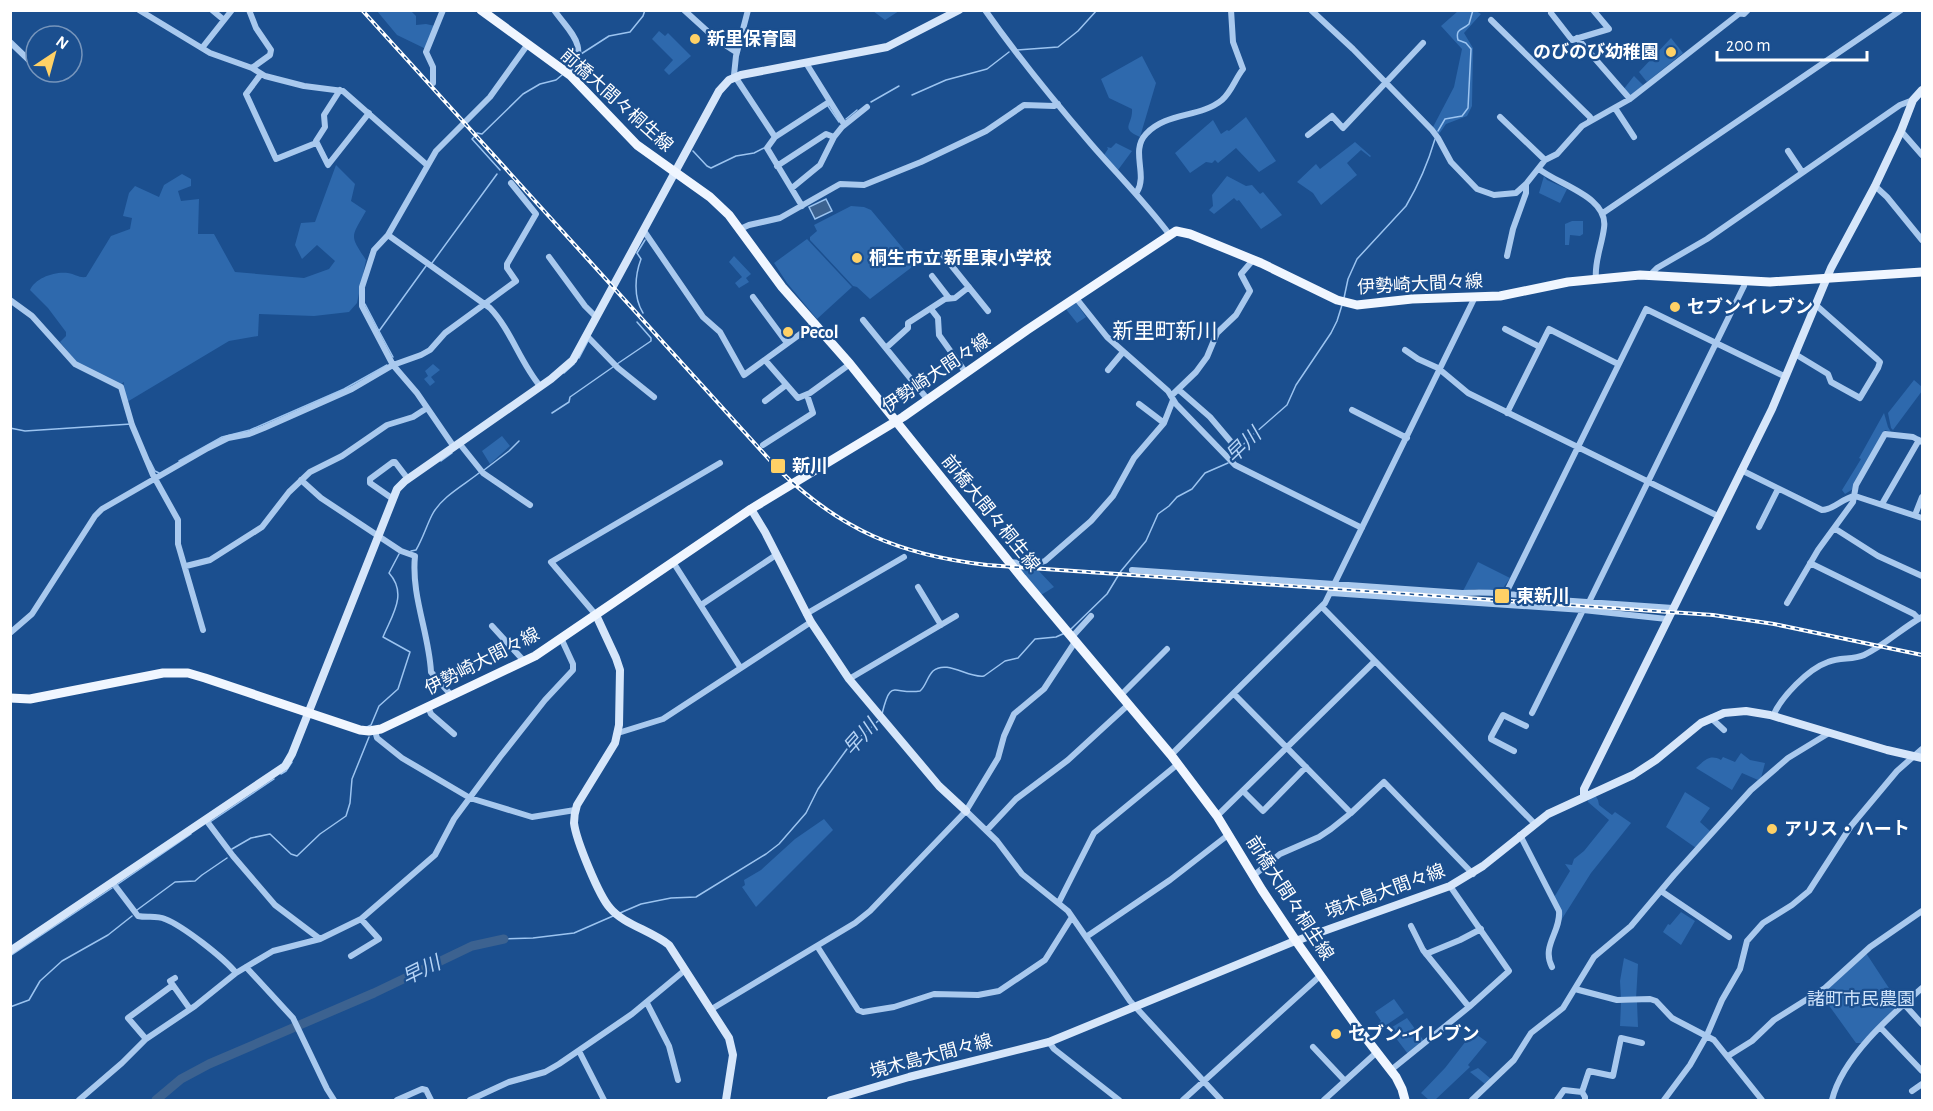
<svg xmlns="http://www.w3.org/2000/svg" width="1933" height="1111" viewBox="0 0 1933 1111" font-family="'Alegreya Sans','Noto Sans JP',sans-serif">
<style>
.green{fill:#2e69ad}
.water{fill:#3c6290;stroke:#9cc4f0;stroke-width:1.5}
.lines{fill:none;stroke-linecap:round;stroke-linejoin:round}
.stream{stroke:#9cc4f0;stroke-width:1.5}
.river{stroke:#3c6290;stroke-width:9}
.street{stroke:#a9c9ee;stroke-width:6}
.secondary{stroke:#d6e6fa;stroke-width:8}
.primary{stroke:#f0f6ff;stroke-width:9}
.rail-casing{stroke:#fff;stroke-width:4}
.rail{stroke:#1b4f8f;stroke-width:1.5;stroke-dasharray:4.5;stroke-linecap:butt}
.poi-dot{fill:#ffd166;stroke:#1b4f8f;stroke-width:2}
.labels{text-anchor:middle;stroke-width:4.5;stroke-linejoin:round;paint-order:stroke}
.poi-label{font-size:18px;font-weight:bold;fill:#fff;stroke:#1b4f8f;text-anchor:start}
.street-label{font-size:18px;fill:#fff;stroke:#1b4f8f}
.park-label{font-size:18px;fill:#cfe3fa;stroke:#1b4f8f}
.water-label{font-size:20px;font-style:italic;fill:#b5d3f5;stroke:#1b4f8f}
.quarter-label{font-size:21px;fill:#fff;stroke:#1b4f8f}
</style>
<rect width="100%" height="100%" fill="#1b4f8f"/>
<path class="green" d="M377,11H411L416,16V25L426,24L435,26L426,49L397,35Z
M873,11H899L885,20Z
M1458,11H1476L1481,14L1464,33L1473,48L1472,106L1467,116L1446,124L1439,134L1433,127L1454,87L1462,49L1441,26Z
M659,31L665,36L668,33L691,56L669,75L664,70L673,60L652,39Z
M1671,38L1683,53L1647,82L1639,72Z
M1142,56L1156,83L1140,137C1119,128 1133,125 1132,109L1109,98L1101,79Z
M1634,76L1644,86L1630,97L1623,90Z
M1246,117L1276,161L1259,172L1236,148L1218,163L1215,160L1212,163L1206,162L1190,173L1175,153L1213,120L1221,134L1227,130L1229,131Z
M1355,142L1371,156L1370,157L1361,150L1347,163L1357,175L1321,205L1313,193L1297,182L1316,164L1320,169Z
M1116,143L1132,151L1118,170L1104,155L1108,149L1107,147L1111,148Z
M336,165L355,184L351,201L366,211C351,238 349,234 366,260L357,303L349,312L314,316L259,314L258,336L229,341L127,402L123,387L124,382L120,385L77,363L60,342L66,336V332L48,308L30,290C35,278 55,271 68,273C75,274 79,278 86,277L111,236L130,229L132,218L123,216L129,193L135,186L159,197L164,185L182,174L191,179V186L178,191L181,201L199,199L198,234H214L235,272L304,278L329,269L335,261L317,245L302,259L295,245L301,223L315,222Z
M1227,176L1246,186L1252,185L1260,194L1263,192L1282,215L1261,229L1239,200L1237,201L1234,198L1214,214L1209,210L1213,206L1212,195Z
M1544,176L1547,180L1567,189L1560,203L1539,193Z
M851,206L864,207L871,210L916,264L870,299L857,287L853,286L810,240V237L817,231L814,225Z
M1572,221H1583V234L1580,236L1570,235L1569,245H1565V224Z
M807,239L852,287L817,319L787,283L774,263Z
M734,256L751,274L746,278L749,282L739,288L735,283L742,277L729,262Z
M1075,301L1086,317L1077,323L1065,308Z
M433,364L440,370L431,377L435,382L430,386L424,379L428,376L425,371Z
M1914,380L1922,387V391L1893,430L1891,428L1888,413Z
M1884,413L1888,427L1891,432L1885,430L1853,489L1845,494L1842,490L1861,459L1859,458Z
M502,436L510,446L490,464L482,451Z
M1478,562L1510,578L1501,591L1475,589L1463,591Z
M1019,568L1038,570L1054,587L1041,595Z
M1741,753L1750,760L1765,763L1761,778L1758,780L1742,773L1732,790L1696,768C1705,760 1710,754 1721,760L1723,757L1735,762Z
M1685,792L1710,808L1700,822L1710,831L1696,848L1666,827Z
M1595,795L1598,800L1599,805L1612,815L1615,812L1631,823L1591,873L1560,922L1553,899L1570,871L1565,864L1572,865L1574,859L1584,851L1609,820L1588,802V798Z
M824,819L833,830L756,907L742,887L745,885L744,880L761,870L795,839Z
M1681,912L1695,921L1681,945L1663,932L1668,924L1670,925Z
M1866,953L1900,1005L1862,1043H1856L1820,993Z
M1624,958L1638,964L1636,999H1621L1620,981Z
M1394,999L1404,1013L1379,1030L1376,1025L1381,1021L1375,1012Z
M1637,1002L1638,1027L1620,1026L1621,1003Z
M1407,1018L1424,1041L1408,1054L1389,1029Z
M1473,1032L1487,1042L1468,1065L1470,1067L1435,1100H1429L1421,1093L1445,1068Z
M1478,1068L1491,1079L1485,1084L1470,1072Z"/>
<path class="water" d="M826,199L832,211L815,219L809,207Z"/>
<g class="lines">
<path class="stream" d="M1017,50L1058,47L1078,31L1097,10
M581,54L609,36L630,32L643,16L645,10
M912,95L946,80L987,69L1009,52
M871,102L899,86
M828,106L839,122
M846,119L857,110
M1438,131L1445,119L1462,116L1468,108L1471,49L1466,43L1458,40C1455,28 1463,30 1469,24L1473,10
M477,133L482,134L523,94L540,84L556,80L562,75
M474,137L472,139L500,170
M693,151L707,166L711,168L736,156L754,153L764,148
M432,263L497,174
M1344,298L1348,279L1357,259L1406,206C1419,184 1428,163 1435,139
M365,304L379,331
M643,313C633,297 635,275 641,259L637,253L645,240
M393,357L379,331L426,266
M579,358L588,341
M617,364L651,341V338L637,322
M564,373L574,364
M552,413L569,402L570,397L613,367
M10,428L25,431L131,424
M1232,460L1247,440L1287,405L1296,385L1331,333L1337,321L1342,305
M150,461L155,471L159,473
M179,461L222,437L250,430L273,420L344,389L387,365
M441,461L452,453
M484,470L509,451L519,441
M411,551L416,550C423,538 426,527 432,515C441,497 464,485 479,473
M1071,629L1107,594L1121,571L1146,541L1158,514L1169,506L1177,497L1192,489L1205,473L1228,463
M882,714C891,677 893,695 920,691C926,686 927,677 933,671C947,659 969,679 984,676L1005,661L1018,658L1035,639L1056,637L1065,633
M367,727L371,725L379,706L398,689L410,652L383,637C392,615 408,594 389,573L399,554
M281,774L286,771L292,762
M210,822L274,779
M232,849L251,838L270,834L291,854L297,856L320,834L346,816L350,803L352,779L369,737
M118,884L191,834
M137,910L175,882L195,881L202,875L227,858
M620,913L641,904L671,898L696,897L766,854L779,844L806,813L818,789L847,749L878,721
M504,939L533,938L574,933L613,916
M10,956L112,888
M10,1007L29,1000L40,981L62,961L108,935L132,916"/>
<path class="river" d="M156,1100L181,1079L209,1064L374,993L472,946L504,939"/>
<path class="street" d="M139,10L210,53L252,68L265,76L304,86L343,91L427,165
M212,10L224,20
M249,10L256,28L271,50L270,55L252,68
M554,10C572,35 589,45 570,75
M684,10L716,39L736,52
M748,10L736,56L734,75L775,137
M985,10C1018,57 1054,101 1091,144C1117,174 1145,202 1169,234
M1311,10L1353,49L1432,130L1438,138L1451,162L1477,189L1494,195L1516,193L1526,184L1545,160L1557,154L1582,126L1630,99L1740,13L1744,14L1748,10
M1551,13L1572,40L1609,29L1593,10
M1491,20L1590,117V120
M1577,38L1630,99
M10,42L34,65
M202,48L232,10
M806,63L844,124
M261,74L246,94L276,159L316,143
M433,83V67L426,52L443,10
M340,90L324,115L325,127L316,141L328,165L369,113
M1615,108L1634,137
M1500,117L1545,160
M1901,131L1922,155
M1308,135L1332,116L1343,128L1423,43
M1788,151L1802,172
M777,166L826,134L834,137
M1539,169C1559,185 1609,197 1604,228C1602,245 1594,262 1596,279
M1875,186L1887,197L1922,240
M792,188L820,165L834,137L842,127L867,107
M1137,192C1148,174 1130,151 1146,134C1166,112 1200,118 1222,100C1232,91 1235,79 1243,69L1233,42L1231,10
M802,206L767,148L775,137L829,102
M1603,213L1901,10
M740,229L749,225L780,218L840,184L864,185L921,162L986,131L1024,105L1054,106L1058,104
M644,231L703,317L720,332L744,375L814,324
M388,235L490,308C511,330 520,362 540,386
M943,255L988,311
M1507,256L1513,229L1526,193V184
M549,257L585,306L596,317
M1650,275L1657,268L1707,239L1900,105L1913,100
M932,276L949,298
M753,297L787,343
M1076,298L1107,337L1168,391L1176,404L1235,465L1362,528
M10,300L32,316L75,364L121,387L132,425L153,475L178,520V544L203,630
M931,309L938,318L939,335L966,373
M863,320L928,400
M1505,329L1540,347
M586,335L618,368L654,397
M887,347L908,328V323L945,299L955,298L969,287
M1405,350L1418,359L1438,368L1468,393L1718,516
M1795,354L1828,374L1831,382L1860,398L1878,368L1880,362L1877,359L1817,306
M765,360L798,398L810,393L850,364
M1108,370L1123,352
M1179,390L1210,417L1232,443
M1171,396L1196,372L1207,357L1217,333L1236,315L1250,291L1241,274L1253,260
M765,401L786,385
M1139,404L1164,423
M1352,410L1407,438
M1507,413L1549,329L1618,364
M459,443L483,473L530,505
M763,445L813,413L807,395
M454,447L417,393L393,365L362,306V287L374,250L388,235L436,151L490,97L528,44
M1741,470L1822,510C1834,510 1842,498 1855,496L1922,518
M301,480L321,498L401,551L415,556C411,596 429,633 431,672L451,695
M393,499L370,483V479L393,462H395L408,479
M1882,504L1919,440
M1915,515L1922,497
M1759,527L1778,489
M1834,528L1878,556L1922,576
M673,562L740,667
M1009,562L1035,564L1045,561L1091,521L1113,496L1134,458L1164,423L1173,400
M1810,563L1914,614L1919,619
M186,566L210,560L262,527L289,492L310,472L342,456L387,425L413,417L427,408
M1132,570L1462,593C1490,591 1517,594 1544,599L1673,608
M918,587L941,625
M1331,593L1583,610L1667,619
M1506,593L1646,309L1786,377
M1589,602L1744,286L1745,281
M1787,603L1818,550L1853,502L1856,485L1885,434L1913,437L1922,442
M701,605L776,555
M1322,607L1534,823
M806,614L904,557
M596,615L551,562L720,463
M492,626L524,661
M10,633L32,614L95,516L102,509L208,448L228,438L249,434L264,428L352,389L393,365L421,355L430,350L445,333L516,281L507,268V264L536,214L511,183
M1071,638L1091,616
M849,679L956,616
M1234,694L1351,813
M1120,696L1167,649
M428,707L431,714L454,734
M1532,713L1583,610
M1773,716C1781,697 1808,669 1828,662C1840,657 1853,660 1864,655C1885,645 1902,628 1922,617
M1711,718L1724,730
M375,731L377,738L402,758L470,798L532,817L575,810
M618,733L663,719L811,622
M1514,751L1491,739V737L1503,715L1526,726
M1171,755L1325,603L1475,297
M1243,791L1263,811L1306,767
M966,811L997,841L1022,874L1068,911L1130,1001L1221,1100
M1217,816L1375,661
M206,820L233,856L275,905L320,939
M987,830L1016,799L1068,760L1128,705
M1520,835L1559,911C1561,932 1541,946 1552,967
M1253,876L1280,854L1319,837L1331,829L1351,813L1384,782L1473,874
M113,883L138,916C147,918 156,915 165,919C183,926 224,958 236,973
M1661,891L1729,937
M1059,902L1094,833L1178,764
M1411,926L1423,950L1469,1007
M1086,937L1170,880L1228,835
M817,946L858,1010L863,1012L894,1007L934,994L978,995L999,991L1045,960L1072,917
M1426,954L1460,940L1481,929
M351,956L379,939L361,919
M246,967L293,1018L327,1089L334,1100
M175,978L170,981L190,1009
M1575,989L1617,1000L1650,999L1656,1001L1672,1018L1714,1040L1762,1100
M647,1003L669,1046L678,1080
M1904,1004L1922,1024
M710,1010L855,923L870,911L966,811L998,758L1004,736L1014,714L1044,689L1075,642
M1880,1027L1922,1071
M146,1039L128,1018L173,985
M1049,1042L1054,1049L1119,1100
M1313,1047L1345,1081
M579,1051L604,1100
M1728,1056L1752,1041L1774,1020L1825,988L1870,947L1922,911
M1391,1070L1469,1007L1509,971L1450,886
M1912,1091L1922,1084
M1582,1092L1589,1071L1613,1076L1621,1038L1642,1043
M79,1100L122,1063L146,1039L195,1006L236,973L273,951L320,939L361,919L435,855L454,819L500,757L545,700L573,670V664L561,638
M397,1100L422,1089L426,1090L431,1100
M470,1100L509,1082L545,1072L559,1064L632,1014L685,970
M1183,1100L1321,975
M1324,1100L1377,1052
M1472,1100L1514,1060L1531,1033L1563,1008L1594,957L1631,926L1674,875L1751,790L1788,758L1829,733
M1557,1100L1564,1090L1582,1092L1585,1097V1100
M1664,1100L1690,1065L1707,1035L1722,1000L1740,969L1747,941L1763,923L1792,905L1809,891L1851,826L1897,771L1922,749
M1832,1100C1842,1058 1890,1016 1922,988"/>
<path class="secondary" d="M751,509L765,532L811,622L849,679L939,786L966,811
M596,615L616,658L620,670L619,725L615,743L577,805C575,811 574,816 574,823C576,840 599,896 610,908C623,924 652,931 669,945L729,1038L733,1055L726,1100
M1584,797V789L1591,775L1772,409L1831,268L1875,186L1901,131L1913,100L1922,90
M10,951L285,766L292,754L397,489L405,481L551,379L573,360L719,91L729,80L741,75L887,47L959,10
M831,1100L909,1077L1049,1042L1290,943L1450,886L1483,866L1548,814L1633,775L1656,760L1701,723L1724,713L1746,711L1770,715L1887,750L1922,758"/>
<path class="primary" d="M481,10L570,75L637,145L710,197L729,215L782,287L850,364L1022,578L1171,755L1217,816L1262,890L1296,941L1355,1024L1396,1077L1402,1089L1405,1100
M10,698L30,699L163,673H188L205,678L360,730L369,731L381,729L535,656L751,509L903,417L1027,330L1176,231L1190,234L1261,263L1337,300L1357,305L1412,299L1500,296L1568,282L1640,275L1770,282L1922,272"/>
<g class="rail-casing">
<path id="rail" d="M362,10L777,468C840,530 900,555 987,565L1713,615L1774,624L1922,655"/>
</g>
<use href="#rail" class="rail"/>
</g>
<g class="poi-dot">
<circle cx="695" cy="39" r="6"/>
<circle cx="1671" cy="52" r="6"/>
<circle cx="857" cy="258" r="6"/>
<circle cx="1675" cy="307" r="6"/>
<circle cx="788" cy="332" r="6"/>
<rect x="770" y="458" width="16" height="16" rx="3"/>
<rect x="1494" y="588" width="16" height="16" rx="3"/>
<circle cx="1772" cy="829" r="6"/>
<circle cx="1336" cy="1034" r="6"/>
</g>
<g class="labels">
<g class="poi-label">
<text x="707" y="45">新里保育園</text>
<text x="1659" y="58" text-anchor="end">のびのび幼稚園</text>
<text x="869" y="264">桐生市立 新里東小学校</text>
<text x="1687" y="313">セブンイレブン</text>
<text x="800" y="338">Pecol</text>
<text x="792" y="472">新川</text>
<text x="1516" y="602">東新川</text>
<text x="1784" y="835">アリス・ハート</text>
<text x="1348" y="1040">セブン-イレブン</text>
</g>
<g class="street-label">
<text transform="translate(617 100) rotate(42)" y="6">前橋大間々桐生線</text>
<text transform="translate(1420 284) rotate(-3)" y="6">伊勢崎大間々線</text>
<text transform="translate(936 373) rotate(-34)" y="6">伊勢崎大間々線</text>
<text transform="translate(991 513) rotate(51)" y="6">前橋大間々桐生線</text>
<text transform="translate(482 661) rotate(-27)" y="6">伊勢崎大間々線</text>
<text transform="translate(1385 891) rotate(-20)" y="6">境木島大間々線</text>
<text transform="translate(1290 898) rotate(57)" y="6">前橋大間々桐生線</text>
<text transform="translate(931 1056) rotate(-15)" y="6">境木島大間々線</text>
</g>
<g class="park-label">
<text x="1861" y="1005">諸町市民農園</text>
</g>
<g class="water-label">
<text transform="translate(1243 445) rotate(-44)" y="7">早川</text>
<text transform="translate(860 737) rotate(-48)" y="7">早川</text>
<text transform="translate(421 970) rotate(-26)" y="7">早川</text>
</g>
<g class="quarter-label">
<text x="1165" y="338">新里町新川</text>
</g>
</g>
<rect width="1933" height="1111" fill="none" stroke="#ffffff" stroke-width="24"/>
<g transform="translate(54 54) rotate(36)"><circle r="28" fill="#1b4f8f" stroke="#7695bc" stroke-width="1.5"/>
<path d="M0-4.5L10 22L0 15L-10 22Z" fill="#ffd166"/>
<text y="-9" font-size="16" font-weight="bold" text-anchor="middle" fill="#ffffff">N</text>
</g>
<path d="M1717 51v9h150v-9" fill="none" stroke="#ffffff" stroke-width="3"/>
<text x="1726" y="51" font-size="18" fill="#ffffff" stroke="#1b4f8f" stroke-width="4.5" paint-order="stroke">200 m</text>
</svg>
